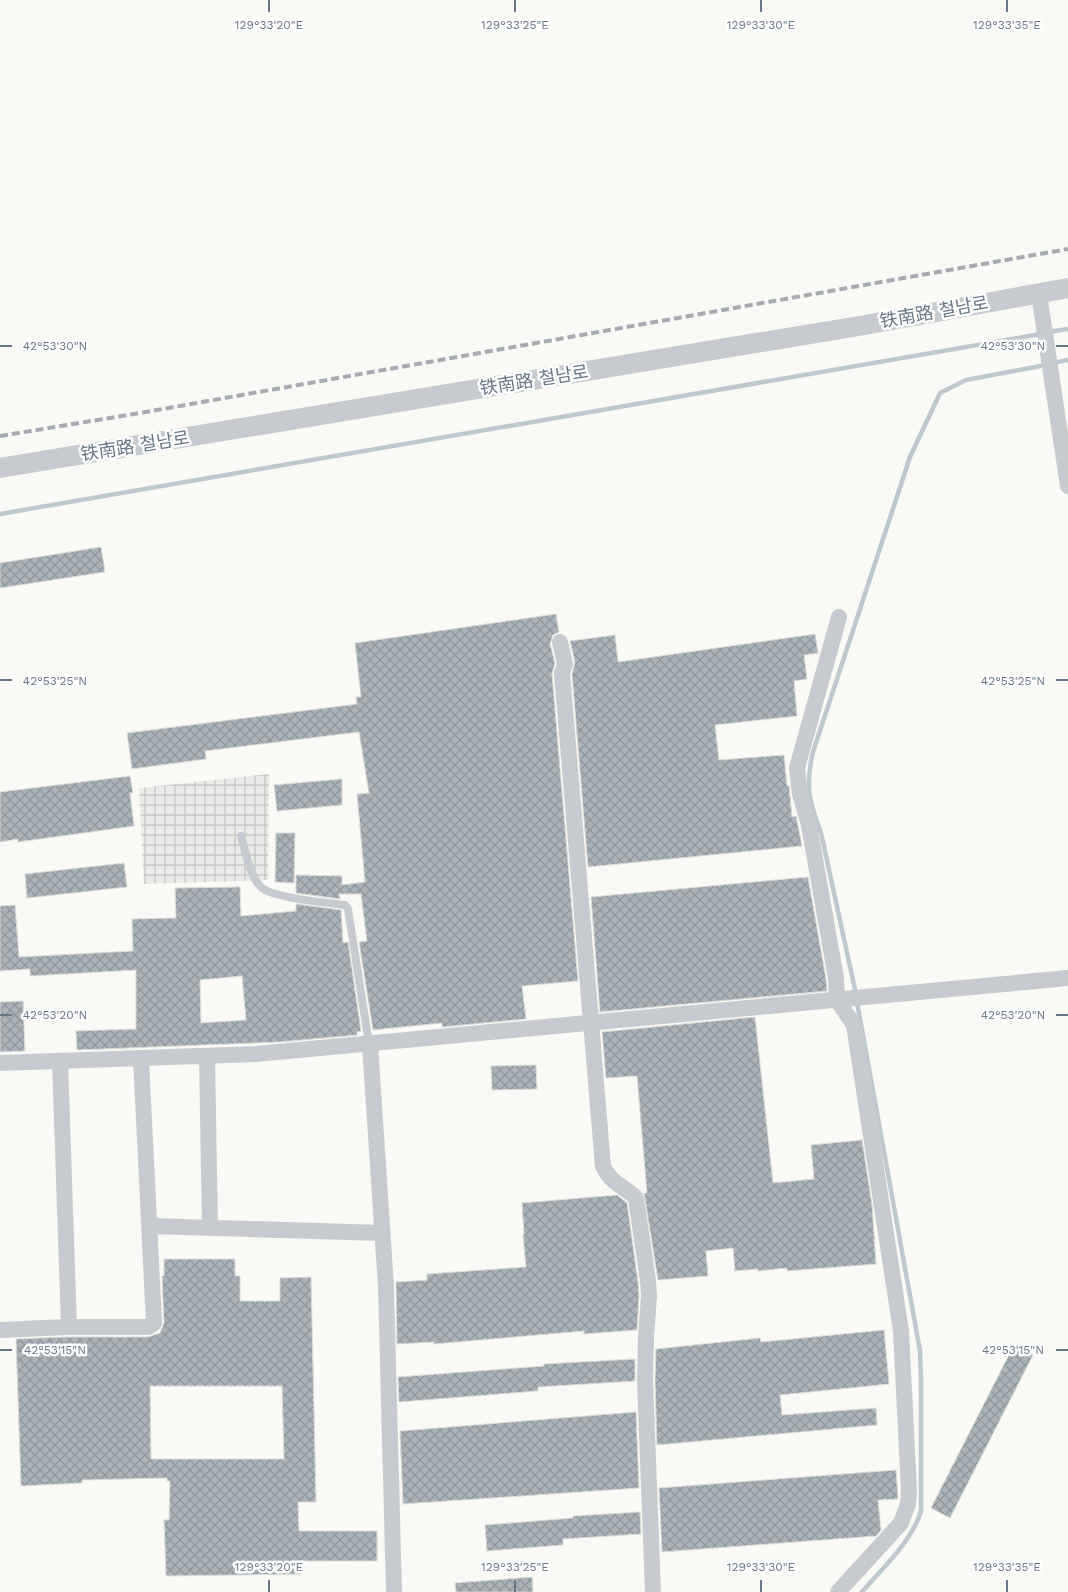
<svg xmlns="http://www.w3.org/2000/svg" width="1068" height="1592" viewBox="0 0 1068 1592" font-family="'Work Sans','Noto Sans SC','Noto Sans KR',sans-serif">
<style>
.industrial{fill:url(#industrial-grid)}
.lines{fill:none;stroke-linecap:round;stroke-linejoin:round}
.stream{stroke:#bfc8cd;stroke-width:4.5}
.building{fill:url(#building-cross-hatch);stroke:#dadbd9;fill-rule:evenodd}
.service{stroke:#c7cace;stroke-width:8}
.minor{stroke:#c7cace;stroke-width:16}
.tertiary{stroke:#c7cace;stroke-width:20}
.rail{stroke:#a5abb1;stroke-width:4;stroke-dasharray:8 4;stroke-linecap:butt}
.ticks{fill:none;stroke:#687787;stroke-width:2}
.labels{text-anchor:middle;stroke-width:5;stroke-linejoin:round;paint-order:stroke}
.street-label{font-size:18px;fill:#687787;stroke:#fff}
.ticks-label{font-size:12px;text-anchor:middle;fill:#687787;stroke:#fff;stroke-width:5;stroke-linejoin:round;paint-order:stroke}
</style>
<defs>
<pattern id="industrial-grid" width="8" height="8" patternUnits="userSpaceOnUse" patternTransform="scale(1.25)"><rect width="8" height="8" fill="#e9ebe9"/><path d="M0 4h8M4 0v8" fill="none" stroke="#c1c3c2"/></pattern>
<pattern id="building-cross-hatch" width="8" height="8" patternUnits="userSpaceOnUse" patternTransform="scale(1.25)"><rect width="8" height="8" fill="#abb3b9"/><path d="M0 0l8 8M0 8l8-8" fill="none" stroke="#8f969c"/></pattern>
</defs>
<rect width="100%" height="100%" fill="#f9f9f6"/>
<path class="industrial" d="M269,774L268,880L144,884L139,788Z"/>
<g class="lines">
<path class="stream" d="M1048,332L1068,329
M1053,363L1068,360
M0,514L1041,334
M856,994L821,833C809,801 805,786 813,752L910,457L940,393L966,380L1046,365
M857,1002L920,1351L921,1378V1511C911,1543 883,1567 862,1592"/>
</g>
<path class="building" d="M101,547L105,572L0,588V563Z
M556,614L559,632L553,635L550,644L555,663L552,674L578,981L522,986L526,1019L442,1027V1023L373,1030L359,942L367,941L361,894H339L340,899L296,893V875L342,876V885L365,882L357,794L369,793L359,732L205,751L206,759L132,769L127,733L357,704L356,697H361L355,643Z
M815,634L818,653L804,655L807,679L794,681L797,716L715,725L719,760L784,755L787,786H789L792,817L796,816L802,846L588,867L572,674L575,662L570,641L615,635L618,662Z
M130,776L133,793H130L134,826L18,842V839L0,842V792Z
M342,779V805L277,811L274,785Z
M276,833H295L294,883L275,882Z
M124,863L127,887L27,898L25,874Z
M808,877L826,979L827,991L600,1012L591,897Z
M240,887L241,916L296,911V904L341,910L343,943L348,942L361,1031L357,1032V1035L279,1042L77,1050L76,1031L136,1029V970L30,976V969L0,971V906L15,905L19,957L133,951L132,919L176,918L175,888ZM242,976L246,1020L201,1023L200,980Z
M23,1001L25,1051L0,1052V1002Z
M755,1017L773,1183L814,1179L811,1145L862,1140L872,1205L876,1264L787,1271V1268L758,1271V1269L735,1271L733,1248L706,1251L708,1276L658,1280L644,1193H647L637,1076L606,1078L602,1032Z
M536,1065L537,1089L492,1090L491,1066Z
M617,1195L627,1203L638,1282L639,1296L637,1330L584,1334V1331L434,1344V1342L397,1344L396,1282L427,1280V1274L526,1267L523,1235H524L522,1203Z
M164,1259H235V1276H240V1301H280V1278L311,1277L316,1502H298L299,1531H377V1561H301V1574L166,1576L164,1520H169L170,1481H167V1478L82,1480V1483L21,1486L16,1339L66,1337H148L160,1333L164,1323L162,1276H164ZM150,1386H282L284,1459H151Z
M884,1330L889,1384L780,1395L782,1415L876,1408L877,1425L657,1445L655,1380L656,1349L760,1338L761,1342Z
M1014,1345L1033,1355L950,1518L931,1508Z
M635,1359V1381L538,1387V1391L399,1402L398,1377L544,1366V1364Z
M636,1412L639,1488L403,1504L400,1431Z
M896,1470L898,1499L878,1500L881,1530L876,1536L662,1552L659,1488Z
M640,1512L641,1534L563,1539V1545L487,1551L485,1525L573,1518V1516Z
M532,1577L533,1592H456L455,1583Z"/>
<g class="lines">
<path class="service" d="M241,836C245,850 250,877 261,887C272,898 328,903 345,905L348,909L369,1044"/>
<path class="minor" d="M1039,294L1068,486
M560,642L565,664L562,673L603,1166C610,1183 624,1186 636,1198L648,1281L649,1296L646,1337L645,1380L653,1592
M370,1044L386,1287L394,1592
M207,1057L210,1228
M60,1061L69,1327
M0,1063L256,1054L1068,978
M150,1226L383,1233
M0,1330L66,1327H148L154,1323L141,1059
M838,1592L901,1523L908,1504L909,1491L901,1331L854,1025L837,1000L836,978L809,825L800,794L797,768L839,617"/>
<path class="tertiary" d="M0,468L865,325L1068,288"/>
<path class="rail" d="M0,436L140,413L1068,249"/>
</g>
<path class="ticks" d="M269,0V12M515,0V12M761,0V12M1007,0V12M0,346H12M1056,346H1068M0,680H12M1056,680H1068M0,1015H12M1056,1015H1068M0,1350H12M1056,1350H1068M269,1580V1592M515,1580V1592M761,1580V1592M1007,1580V1592"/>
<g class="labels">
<g class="street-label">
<text transform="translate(934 312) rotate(-10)" y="6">铁南路 철남로</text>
<text transform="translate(534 380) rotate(-9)" y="6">铁南路 철남로</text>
<text transform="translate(135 446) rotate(-9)" y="6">铁南路 철남로</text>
</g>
</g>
<g class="ticks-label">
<text x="269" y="29">129°33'20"E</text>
<text x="515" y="29">129°33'25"E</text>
<text x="761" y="29">129°33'30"E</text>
<text x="1007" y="29">129°33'35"E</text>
<text x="55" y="350">42°53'30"N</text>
<text x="1013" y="350">42°53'30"N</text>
<text x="55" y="685">42°53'25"N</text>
<text x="1013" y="685">42°53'25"N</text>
<text x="55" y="1019">42°53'20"N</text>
<text x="1013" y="1019">42°53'20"N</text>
<text x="55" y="1354">42°53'15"N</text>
<text x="1013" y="1354">42°53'15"N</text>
<text x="269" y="1571">129°33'20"E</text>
<text x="515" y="1571">129°33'25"E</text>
<text x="761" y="1571">129°33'30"E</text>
<text x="1007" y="1571">129°33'35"E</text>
</g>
</svg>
